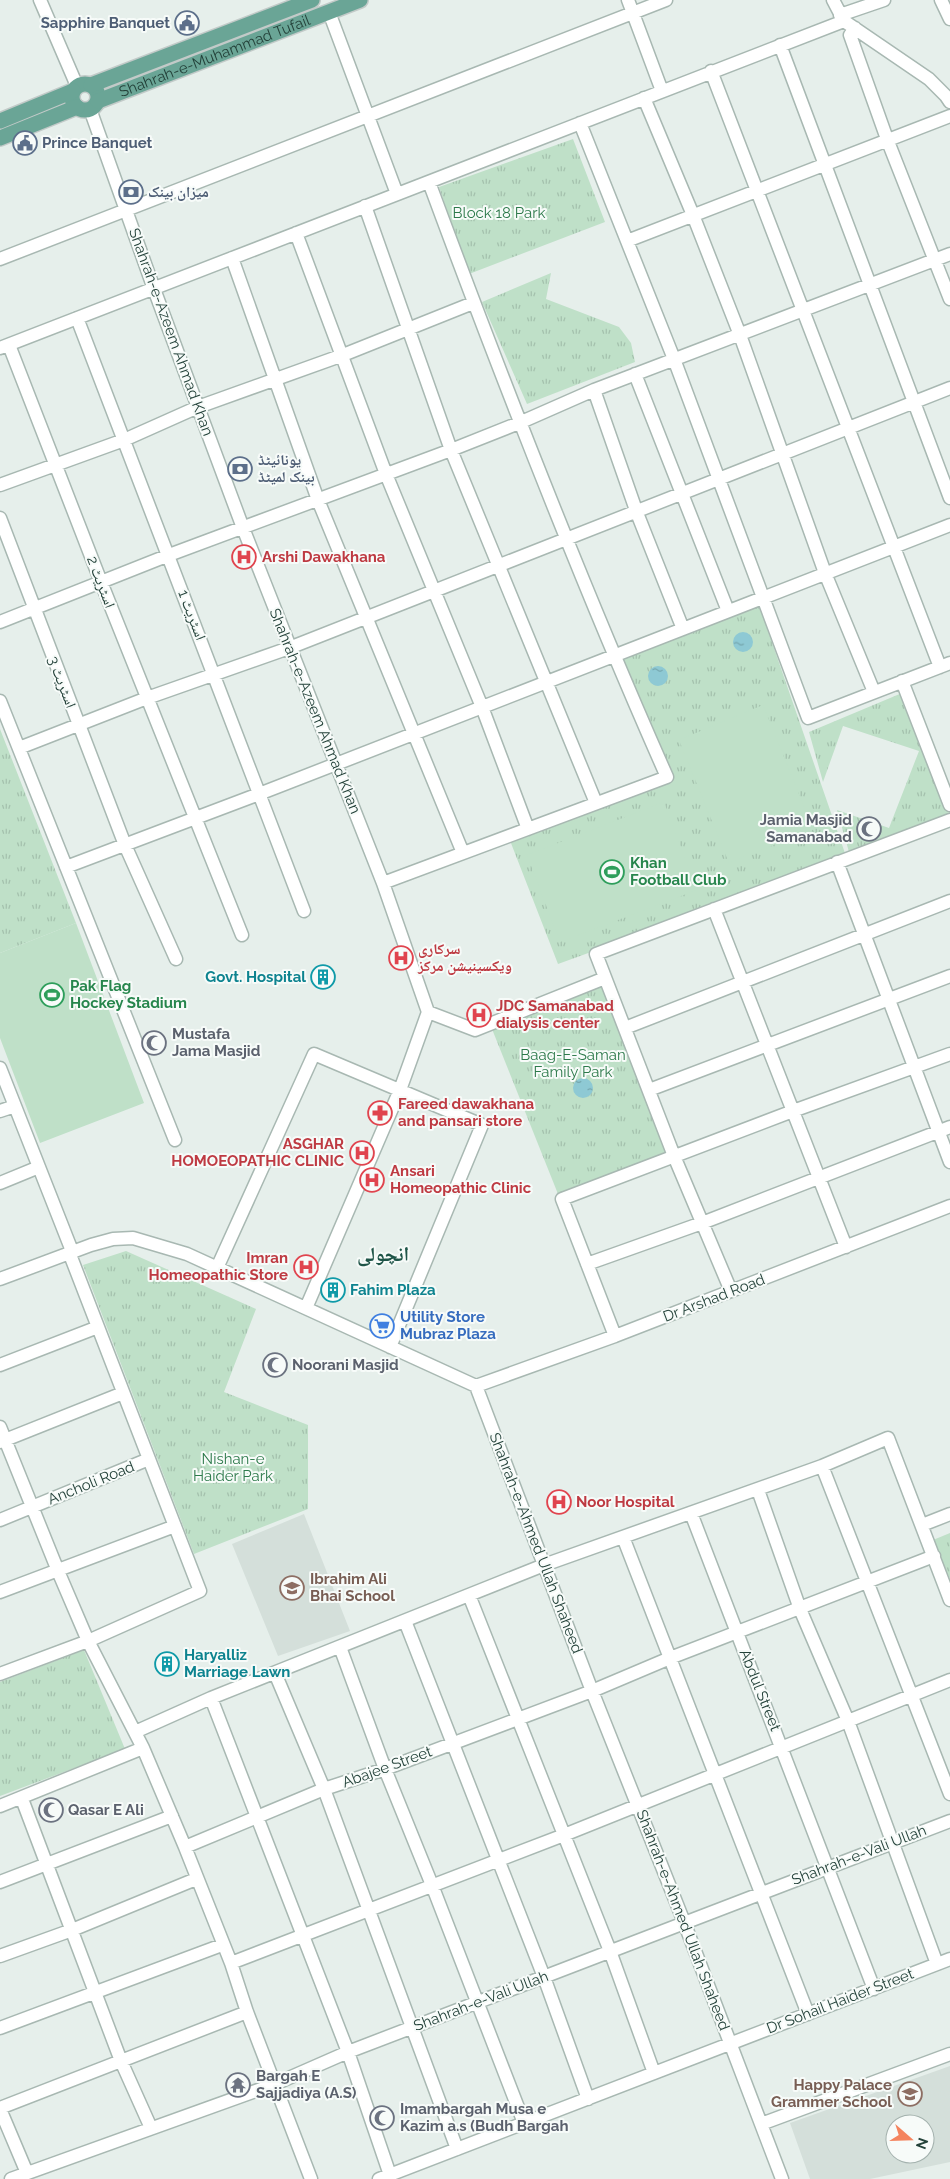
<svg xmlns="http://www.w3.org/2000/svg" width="950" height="2179" viewBox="0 0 950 2179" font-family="Raleway,'Noto Naskh Arabic',sans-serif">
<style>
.built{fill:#d4dfda;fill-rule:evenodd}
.grass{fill:url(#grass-tufts)}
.pitch{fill:#bfe0c8}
.water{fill:url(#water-ripples)}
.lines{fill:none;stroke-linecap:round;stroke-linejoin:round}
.minor-casing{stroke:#a8b8b2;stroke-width:15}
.major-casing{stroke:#c2cac8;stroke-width:18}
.minor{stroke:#fff;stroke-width:12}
.major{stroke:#6aa596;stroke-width:15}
.labels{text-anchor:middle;stroke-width:4;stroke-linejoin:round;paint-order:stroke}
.service-label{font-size:15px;font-weight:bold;fill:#4e5e75;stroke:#f7fbf9;text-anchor:start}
.street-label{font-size:15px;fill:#24423a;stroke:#f7fbf9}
.park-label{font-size:15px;fill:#2d7a4b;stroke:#f7fbf9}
.health-label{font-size:15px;font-weight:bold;fill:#be3a42;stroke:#f7fbf9;text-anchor:start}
.worship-label{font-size:15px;font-weight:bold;fill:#5b616d;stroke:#f7fbf9;text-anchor:start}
.leisure-label{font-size:15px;font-weight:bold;fill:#27864d;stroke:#f7fbf9;text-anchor:start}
.culture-label{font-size:15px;font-weight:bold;fill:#0d838f;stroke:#f7fbf9;text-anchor:start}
.shop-label{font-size:15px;font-weight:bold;fill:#366cbe;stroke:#f7fbf9;text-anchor:start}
.education-label{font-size:15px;font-weight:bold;fill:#785e54;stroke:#f7fbf9;text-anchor:start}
.district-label{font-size:20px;font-weight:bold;fill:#1f5548;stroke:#f7fbf9}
</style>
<defs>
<pattern id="grass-tufts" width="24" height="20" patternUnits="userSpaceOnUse" patternTransform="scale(1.25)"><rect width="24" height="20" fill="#bfe0c8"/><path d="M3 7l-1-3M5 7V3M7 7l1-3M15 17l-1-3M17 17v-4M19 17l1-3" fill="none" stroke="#a4c1ad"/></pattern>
<pattern id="water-ripples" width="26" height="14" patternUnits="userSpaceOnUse" patternTransform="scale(1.25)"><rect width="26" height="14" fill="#8ec9d4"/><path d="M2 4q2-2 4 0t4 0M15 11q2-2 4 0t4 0" fill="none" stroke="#74a5ad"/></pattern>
</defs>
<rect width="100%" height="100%" fill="#e6efeb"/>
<path class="built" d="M304,1514L350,1631L278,1656L232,1544Z
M950,2066V2162L870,2179H810L790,2123ZM895,2124H925V2154H895Z"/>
<path class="grass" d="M573,139L605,222L469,274L439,187Z
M551,273L546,299L619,327L631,343L635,362L527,404L482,302Z
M758,602L847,859L558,964L509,838L667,777L613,656Z
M902,693L950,816L849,852L837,810L889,828L919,751L843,726L823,782L809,732Z
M0,729L76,923L0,953Z
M605,978L674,1156L560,1199L490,1024Z
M126,1251L256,1309L224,1392L308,1425V1509L194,1554L83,1265Z
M950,1533V1579L933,1540Z
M84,1650L125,1749L0,1796V1682Z"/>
<path class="pitch" d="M763,705L813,829L729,863L679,740Z
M664,802L697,890L560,942L527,855Z
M76,923L144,1103L40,1143L0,1038V953Z"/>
<path class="water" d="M733 642a10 10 0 1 1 20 0a10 10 0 1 1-20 0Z
M648 676a10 10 0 1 1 20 0a10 10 0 1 1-20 0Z
M573 1088a10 10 0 1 1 20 0a10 10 0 1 1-20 0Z"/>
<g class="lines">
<g class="minor-casing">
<path id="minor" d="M40,0L77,86
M628,0L662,91
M833,0L844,21L929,79L946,96L950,102
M941,0L950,19
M329,12L397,194
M840,15L884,0
M855,28L850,35L887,139L950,299
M780,45L950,498
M711,71L940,667
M644,98L693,215L740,335L825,573L874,692
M90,109L154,289L243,528L383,883L428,1012L400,1090L306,1308
M580,123L674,359L808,718L950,663
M365,206L451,450L596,803
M296,233L386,474L482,707L528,829
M627,241L950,116
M232,258L318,500L463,853
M0,259L666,0
M77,318L304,911
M9,345L101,582L242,935
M0,348L844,21
M635,374L728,611
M594,390L637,513L683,629
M0,485L124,440L198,407L343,355L473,303
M0,518L125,845L176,959
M0,622L169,555L451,450L519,423L594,390L950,254
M902,681L950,805
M0,701L175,1140
M19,748L147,698L289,648L950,388
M837,862L950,1162
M66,867L259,794L950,525
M383,883L667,777C580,581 503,382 429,182
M714,909L846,1247
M428,1012L475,1030L605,978
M625,1028L950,901
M0,1068L72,1251
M649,1090L950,976
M0,1111L15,1106
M0,1183L39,1167
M587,1264L702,1223L950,1127
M217,1268L314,1054L482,1125L390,1347
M0,1279L91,1245L113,1239L133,1238L187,1254L476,1386L592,1691L684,1922L782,2179
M731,1291L674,1156L596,954L950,820
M615,1336L562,1199L793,1111L950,1054
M0,1365L98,1327
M476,1386L615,1336L950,1206
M0,1427L58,1571L88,1641L143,1748L185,1847L231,1963L247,2012L311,2179
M0,1442L123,1393
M822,1466L950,1794
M758,1490L800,1609L848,1721L937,1964
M691,1513L874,1989
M0,1520L149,1459
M922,1525L950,1514
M623,1537L808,2014
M0,1592L175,1526
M469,1595L610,1951L654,2073
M405,1621L544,1977L588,2099
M340,1647L385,1769L432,1885L524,2123
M275,1673L324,1789L457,2149
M0,1674L88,1641L200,1591L69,1252
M211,1698L348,2052L390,2175
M135,1732L211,1698L544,1565L822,1466L888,1438L950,1600
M22,1799L121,2061L151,2128
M0,1806L143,1748
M185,1847L324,1789L385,1769L592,1691L670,1658L934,1556
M0,1882L172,1816
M0,1956L72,1930L196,1879
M231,1963L564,1835L950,1680
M0,2028L222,1945
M0,2108L247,2012
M0,2109L27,2173
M761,2124L950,2054
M11,2179L275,2084L348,2052L950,1821
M379,2179L950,1959"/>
</g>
<g class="major-casing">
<g id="major">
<circle cx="85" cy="97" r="13"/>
<path d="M91,85L312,0"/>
<path id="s1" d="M98,101L360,0"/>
<path d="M0,121L73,91"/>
<path d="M0,138L77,107"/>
</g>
</g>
<use href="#minor" class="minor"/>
<use href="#major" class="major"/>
</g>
<defs>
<g id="civic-ring" transform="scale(1.25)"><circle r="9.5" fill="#f7fbf9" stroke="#5c6f8a" stroke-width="1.5"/><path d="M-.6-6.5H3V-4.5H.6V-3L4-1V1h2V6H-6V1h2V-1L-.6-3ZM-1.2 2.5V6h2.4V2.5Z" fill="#5c6f8a"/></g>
<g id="bank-ring" transform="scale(1.25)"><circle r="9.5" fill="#f7fbf9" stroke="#5c6f8a" stroke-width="1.5"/><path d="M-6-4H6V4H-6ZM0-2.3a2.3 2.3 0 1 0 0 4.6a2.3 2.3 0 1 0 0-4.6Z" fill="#5c6f8a"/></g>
<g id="hospital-ring" transform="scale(1.25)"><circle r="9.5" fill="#f7fbf9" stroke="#e0444e" stroke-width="1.5"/><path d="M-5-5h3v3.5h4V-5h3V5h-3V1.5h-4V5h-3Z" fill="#e0444e"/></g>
<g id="mosque-ring" transform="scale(1.25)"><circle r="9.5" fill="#f7fbf9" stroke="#6b7280" stroke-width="1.5"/><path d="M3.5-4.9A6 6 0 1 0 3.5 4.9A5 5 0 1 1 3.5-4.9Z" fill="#6b7280"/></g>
<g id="stadium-ring" transform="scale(1.25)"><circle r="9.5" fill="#f7fbf9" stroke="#2e9e5b" stroke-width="1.5"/><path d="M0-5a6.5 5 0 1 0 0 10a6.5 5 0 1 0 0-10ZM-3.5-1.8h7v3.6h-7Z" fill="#2e9e5b"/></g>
<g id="building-ring" transform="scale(1.25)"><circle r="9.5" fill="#f7fbf9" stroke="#0f9aa8" stroke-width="1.5"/><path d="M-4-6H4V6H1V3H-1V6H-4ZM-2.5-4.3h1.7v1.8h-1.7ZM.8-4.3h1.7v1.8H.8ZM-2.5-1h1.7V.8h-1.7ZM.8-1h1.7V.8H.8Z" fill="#0f9aa8"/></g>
<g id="pharmacy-ring" transform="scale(1.25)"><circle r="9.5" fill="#f7fbf9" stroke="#e0444e" stroke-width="1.5"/><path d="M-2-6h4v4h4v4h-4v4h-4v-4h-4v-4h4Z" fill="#e0444e"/></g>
<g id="supermarket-ring" transform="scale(1.25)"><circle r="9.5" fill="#f7fbf9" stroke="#3f7fe0" stroke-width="1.5"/><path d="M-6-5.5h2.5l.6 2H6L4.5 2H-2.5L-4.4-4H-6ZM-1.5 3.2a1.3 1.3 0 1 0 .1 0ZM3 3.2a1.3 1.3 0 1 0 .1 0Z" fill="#3f7fe0"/></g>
<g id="school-ring" transform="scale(1.25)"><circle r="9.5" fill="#f7fbf9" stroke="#8d6e63" stroke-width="1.5"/><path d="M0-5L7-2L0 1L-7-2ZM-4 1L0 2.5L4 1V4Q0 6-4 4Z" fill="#8d6e63"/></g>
<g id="temple-ring" transform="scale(1.25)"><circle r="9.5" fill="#f7fbf9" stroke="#6b7280" stroke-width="1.5"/><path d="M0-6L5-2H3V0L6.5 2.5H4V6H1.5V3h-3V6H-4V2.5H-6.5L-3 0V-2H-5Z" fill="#6b7280"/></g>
</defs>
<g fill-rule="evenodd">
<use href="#civic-ring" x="187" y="23"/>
<use href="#civic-ring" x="25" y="143"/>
<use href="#bank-ring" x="131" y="192"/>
<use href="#bank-ring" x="240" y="469"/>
<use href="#hospital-ring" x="244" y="557"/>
<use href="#mosque-ring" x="869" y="829"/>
<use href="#stadium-ring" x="612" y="872"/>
<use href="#hospital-ring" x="401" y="958"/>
<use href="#building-ring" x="323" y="977"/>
<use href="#stadium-ring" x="52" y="995"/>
<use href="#hospital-ring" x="479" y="1015"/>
<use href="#mosque-ring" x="154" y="1043"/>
<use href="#pharmacy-ring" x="380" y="1113"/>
<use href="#hospital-ring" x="362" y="1153"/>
<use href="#hospital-ring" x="372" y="1180"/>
<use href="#hospital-ring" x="306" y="1267"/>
<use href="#building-ring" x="333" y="1290"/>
<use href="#supermarket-ring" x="382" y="1326"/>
<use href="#mosque-ring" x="275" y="1365"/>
<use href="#hospital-ring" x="559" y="1502"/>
<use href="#school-ring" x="292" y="1588"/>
<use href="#building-ring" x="167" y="1664"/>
<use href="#mosque-ring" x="51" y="1810"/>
<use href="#temple-ring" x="238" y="2085"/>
<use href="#school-ring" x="910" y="2094"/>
<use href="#mosque-ring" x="382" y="2118"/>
</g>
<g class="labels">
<g class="service-label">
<text x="170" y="28" text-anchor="end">Sapphire Banquet</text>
<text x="42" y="148">Prince Banquet</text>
<text x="148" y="197">میزان بینک</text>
<text x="258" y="465">یونائیٹڈ<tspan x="258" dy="17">بینک لمیٹڈ</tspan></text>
</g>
<g class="street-label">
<text dy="5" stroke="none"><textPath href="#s1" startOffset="125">Shahrah-e-Muhammad Tufail</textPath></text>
<text transform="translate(171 332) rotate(70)" y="5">Shahrah-e-Azeem Ahmad Khan</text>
<text transform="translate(101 582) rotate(69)" y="5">اسٹریٹ 2</text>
<text transform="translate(192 615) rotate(69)" y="5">اسٹریٹ 1</text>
<text transform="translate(62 682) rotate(69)" y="5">اسٹریٹ 3</text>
<text transform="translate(315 711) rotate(68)" y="5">Shahrah-e-Azeem Ahmad Khan</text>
<text transform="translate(714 1298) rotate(-21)" y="5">Dr Arshad Road</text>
<text transform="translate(91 1483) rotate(-22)" y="5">Ancholi Road</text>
<text transform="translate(536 1543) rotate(69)" y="5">Shahrah-e-Ahmed Ullah Shaheed</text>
<text transform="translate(760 1690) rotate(68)" y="5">Abdul Street</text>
<text transform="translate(387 1767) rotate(-20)" y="5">Abajee Street</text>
<text transform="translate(859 1855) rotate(-21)" y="5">Shahrah-e-Vali Ullah</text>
<text transform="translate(683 1920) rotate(69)" y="5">Shahrah-e-Ahmed Ullah Shaheed</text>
<text transform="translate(481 2001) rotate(-21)" y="5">Shahrah-e-Vali Ullah</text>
<text transform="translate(840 2001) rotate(-21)" y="5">Dr Sohail Haider Street</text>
</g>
<g class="park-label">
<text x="499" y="218">Block 18 Park</text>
<text x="573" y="1060">Baag-E-Saman<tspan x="573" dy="17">Family Park</tspan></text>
<text x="233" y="1464">Nishan-e<tspan x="233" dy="17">Haider Park</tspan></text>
</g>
<g class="health-label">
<text x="262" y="562">Arshi Dawakhana</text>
<text x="418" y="954">سرکاری<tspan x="418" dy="17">ویکسینیشن مرکز</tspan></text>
<text x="496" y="1011">JDC Samanabad<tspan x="496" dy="17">dialysis center</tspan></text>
<text x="398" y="1109">Fareed dawakhana<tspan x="398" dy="17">and pansari store</tspan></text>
<text x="344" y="1149" text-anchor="end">ASGHAR<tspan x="344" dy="17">HOMOEOPATHIC CLINIC</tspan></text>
<text x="390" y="1176">Ansari<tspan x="390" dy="17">Homeopathic Clinic</tspan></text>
<text x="288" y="1263" text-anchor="end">Imran<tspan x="288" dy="17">Homeopathic Store</tspan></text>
<text x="576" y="1507">Noor Hospital</text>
</g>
<g class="worship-label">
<text x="852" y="825" text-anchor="end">Jamia Masjid<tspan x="852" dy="17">Samanabad</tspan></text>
<text x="172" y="1039">Mustafa<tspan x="172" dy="17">Jama Masjid</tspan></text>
<text x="292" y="1370">Noorani Masjid</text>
<text x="68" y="1815">Qasar E Ali</text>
<text x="256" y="2081">Bargah E<tspan x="256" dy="17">Sajjadiya (A.S)</tspan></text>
<text x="400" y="2114">Imambargah Musa e<tspan x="400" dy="17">Kazim a.s (Budh Bargah</tspan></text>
</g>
<g class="leisure-label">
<text x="630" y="868">Khan<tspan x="630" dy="17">Football Club</tspan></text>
<text x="70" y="991">Pak Flag<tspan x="70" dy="17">Hockey Stadium</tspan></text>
</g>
<g class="culture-label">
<text x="306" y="982" text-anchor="end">Govt. Hospital</text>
<text x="350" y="1295">Fahim Plaza</text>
<text x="184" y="1660">Haryalliz<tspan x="184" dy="17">Marriage Lawn</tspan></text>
</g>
<g class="shop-label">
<text x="400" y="1322">Utility Store<tspan x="400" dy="17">Mubraz Plaza</tspan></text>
</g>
<g class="education-label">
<text x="310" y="1584">Ibrahim Ali<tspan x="310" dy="17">Bhai School</tspan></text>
<text x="892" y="2090" text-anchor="end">Happy Palace<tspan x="892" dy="17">Grammer School</tspan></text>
</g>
<g class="district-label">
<text x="383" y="1261">انچولی</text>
</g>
</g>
<g transform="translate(910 2139) rotate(110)"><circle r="24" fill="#f7fbf9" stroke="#a3b1ad"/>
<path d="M0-4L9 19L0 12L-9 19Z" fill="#f4845f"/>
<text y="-8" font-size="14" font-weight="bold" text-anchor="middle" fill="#24423a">N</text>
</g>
</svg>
